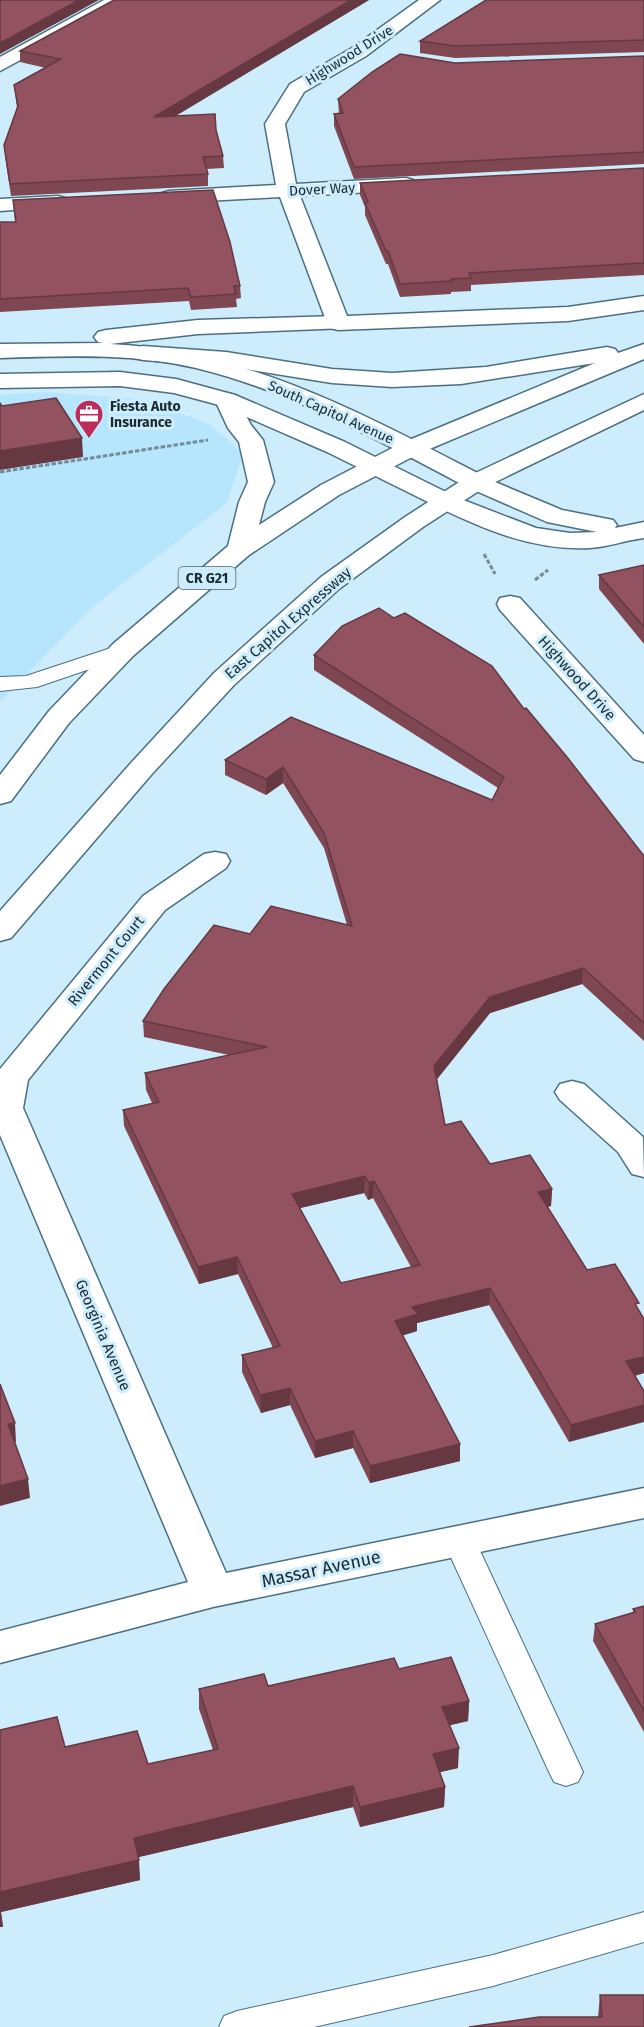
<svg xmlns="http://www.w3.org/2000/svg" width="644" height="2027" viewBox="0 0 644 2027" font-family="'Fira Sans',sans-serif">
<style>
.built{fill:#b6e6fd}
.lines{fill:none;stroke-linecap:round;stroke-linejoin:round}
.lane-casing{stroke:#4b6f80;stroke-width:2}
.street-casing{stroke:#4b6f80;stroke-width:3}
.primary-casing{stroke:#4b6f80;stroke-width:3}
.highway-casing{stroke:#4b6f80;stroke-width:3}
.path{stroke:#738b96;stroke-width:3;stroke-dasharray:4.5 2;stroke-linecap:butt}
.lane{fill:#fff;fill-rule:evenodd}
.street{fill:#fff;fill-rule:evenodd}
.primary{fill:#fff;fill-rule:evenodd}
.highway{fill:#fff;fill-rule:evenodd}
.wall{fill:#7e4752;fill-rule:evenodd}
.shaded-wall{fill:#663942}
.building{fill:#92525f;stroke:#663942;stroke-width:1.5;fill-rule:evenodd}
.labels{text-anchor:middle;stroke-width:6;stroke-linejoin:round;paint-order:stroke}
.far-street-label{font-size:14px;fill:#1b2a31;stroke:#cdedfc}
.far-poi-label{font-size:14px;font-weight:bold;fill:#1b2a31;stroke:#cdedfc;text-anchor:start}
.shield{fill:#cdedfc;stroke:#50646e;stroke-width:1.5}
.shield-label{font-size:14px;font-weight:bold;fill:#1b2a31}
.street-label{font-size:15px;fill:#1b2a31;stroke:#cdedfc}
.near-street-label{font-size:18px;fill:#1b2a31;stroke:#cdedfc}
</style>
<rect width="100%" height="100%" fill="#cdedfc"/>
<path class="built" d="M44,392L147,400L211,425L243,454L227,503L91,608L0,702V395Z"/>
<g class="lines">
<g class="lane-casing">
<path id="lane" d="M123,644L131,645L134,650L131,655L37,687L0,691V677L26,676Z
M459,1528L470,1532L475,1540L583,1772L578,1782L566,1786L554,1782L549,1772L443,1540L448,1532Z
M644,1912V1942L493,1986L314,2027H219L224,2016L237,2011L493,1955Z"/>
</g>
<g class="street-casing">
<path id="street" d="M104,0H126L123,4L0,71V57Z
M419,0H440L366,56L304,92L285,124L296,184L406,178L413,180L416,184L413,188L406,190L300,196L347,316L568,307L644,296V310L568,321L338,330L330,328L327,323L280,197L169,203L162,201L158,197L162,193L169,191L276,185L265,124L290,84L352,48Z
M58,196L65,198L69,202L65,206L0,211V199Z
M476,474L562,510L613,520L617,525L615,528L644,522V538C626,540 608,547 590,548C535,551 485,530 436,506L432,501L436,496L445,493L536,528L570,533L597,532L547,522L467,487L463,482L467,477Z
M510,596L520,598L644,735V762L634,759L500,610L497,604L500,598Z
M215,852L226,854L230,861L226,868L165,910L28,1080L23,1108L226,1573L644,1488V1518L213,1607L0,1663V1631L188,1582L0,1135V1069L143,896L204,854Z
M572,1081L584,1084L643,1137L644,1177L632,1174L618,1152L560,1100L555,1092L560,1084Z"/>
</g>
<g class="primary-casing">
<path id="primary" d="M338,316L346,318L349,323L346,328L198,334L110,344C247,350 365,415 485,477L489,482L485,487L476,490L467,487C380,442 292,391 196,368C132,353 65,356 0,358V344L103,343L98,342L94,337L98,332L106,330L198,320Z
M120,372L176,379L235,395L345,442L454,496L458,501L454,506L445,509L436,506L327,452L219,405L174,393L120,386L0,388V374Z"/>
</g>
<g class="highway-casing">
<path id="highway" d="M644,344V359L420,453L339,495L249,555L133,656L69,723L11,801L0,804V775L49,711L113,644L228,546L239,502L248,482L239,442L228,428L215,400L219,395L227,393L235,395L251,425L263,440L274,482L265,502L259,525L321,485L402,443L595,363L461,384L392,387L332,383L226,366L143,360L135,358L131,353L135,348L143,346L226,352L332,369L392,373L486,367L607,347L615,349L618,353Z
M644,394V410L485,487L423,527L339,589L234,685L151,775L11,938L0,941V911L131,763L214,673L321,577L405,517L467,477Z"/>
</g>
<path class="path" d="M0,472L208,440
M484,554L495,574
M535,580L548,570"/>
<use href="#lane" class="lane"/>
<use href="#street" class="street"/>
<use href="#primary" class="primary"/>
<use href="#highway" class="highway"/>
</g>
<path class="wall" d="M369,0L175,116L216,130L223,156L224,168L207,169L208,174V186L11,196L5,156L4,145L17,108L14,85L46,68L20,62V51Z
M644,0V52L455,58L420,53V41Z
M644,56V164L354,179L334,126V114H339L338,99L455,63Z
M644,168V275L471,285V291L451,292V294L400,297L388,264H386L365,215V207L360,195V183Z
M13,200L240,286L241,298L236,299L237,307L191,310L189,301L0,312V222H15Z
M644,565V644L599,589V575Z
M314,655L524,709L644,856V1041L582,984L490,1013L437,1079L445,1125L490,1164L552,1189L551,1206L547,1207L587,1270L638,1310L644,1319V1373L635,1376L569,1442L489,1305L417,1323V1331L403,1335L460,1444V1461L370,1483L353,1448L315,1458L290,1405L261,1413L242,1372V1355L273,1348L238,1274L199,1284L124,1126L123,1110L152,1103L146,1090L145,1073L229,1055L144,1037L143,1021L250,934L347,925L324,848L283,783L266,795L225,775V760L291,717L492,800L498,788L314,670ZM364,1193L368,1200L373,1198L411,1267L341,1283L300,1208Z
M644,1606V1732L593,1641L595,1624L633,1613V1609Z
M399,1669L469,1701L468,1721L450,1725L458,1768L440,1772L445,1787L444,1807L360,1827L353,1807L138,1857L140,1880L1,1912L3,1927H0V1730L65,1747L148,1764L213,1750L199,1709V1689L268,1686Z
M600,1995L644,2027L598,2017Z"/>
<path class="shaded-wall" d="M79,0H99L0,54V43Z
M351,0H369L154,129V117Z
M82,438L83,457L0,470V451Z
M283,767V783L266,795V779Z
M583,968L582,984L490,1013L434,1083V1066L490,997Z
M365,1176L364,1193L292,1210V1194Z
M374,1181L373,1198L368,1200L369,1183Z
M552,1189L551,1206L537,1209L538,1192Z
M237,1257L238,1274L199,1284L198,1267Z
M490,1288L489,1305L417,1323V1331L395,1338V1321L412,1307Z
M644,1357V1373L624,1378L626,1361Z
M290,1388V1405L261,1413L260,1395Z
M644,1405V1422L569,1442L571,1425Z
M15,1423L16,1442L9,1443L8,1424Z
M353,1431V1448L315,1458V1441Z
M460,1444V1461L370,1483V1466Z
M28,1479L30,1498L0,1506V1486Z
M469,1701L468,1721L442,1727V1707Z
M459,1748L458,1768L432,1774L433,1754Z
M353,1786V1807L135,1858L134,1838Z
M445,1787L444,1807L360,1827V1807Z
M139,1860L140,1880L1,1912L3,1927H0V1892Z"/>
<path class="building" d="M0,0H79L0,43Z
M114,0H351L154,117L215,114L216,130L223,156L203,157L208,174L10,184L4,145L18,106L14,85L61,59L20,51Z
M486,0H644V40L455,46L420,41Z
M400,54L455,63L644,56V152L354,167L334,114L343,113L338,99L372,72Z
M644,168V263L469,273L471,278L451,279L452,281L400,284L388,251H386L365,203L368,202L360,183Z
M213,190L230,242L240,286H234L236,294L191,297L188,288L0,299V222H16L13,200Z
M56,398L82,438L0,451V403L2,406Z
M644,565V627L599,575Z
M379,608L394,618L405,613L492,666L524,709L526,708L567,757L644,856V1023L583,968L490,997L434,1066L445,1125L461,1121L490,1164L530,1155L552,1189L538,1192L587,1270L615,1264L639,1303L635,1304L644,1319V1357L626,1361L644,1391V1405L571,1425L490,1288L412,1307L418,1314L395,1321L460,1444L370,1466L353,1431L315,1441L290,1388L260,1395L242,1355L280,1346L237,1257L198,1267L123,1110L159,1102L145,1073L267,1047L143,1021L164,989L214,925L250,934L271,906L352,926L324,833L283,767L266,779L225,760L291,717L492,800L504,777L314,655L342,626ZM365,1176L369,1183L374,1181L420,1265L341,1283L292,1194Z
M0,1384L15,1423L8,1424L28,1479L0,1486Z
M644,1606V1711L595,1624L635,1612L633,1609Z
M451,1657L469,1701L442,1707L459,1748L433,1754L445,1787L360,1807L353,1786L134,1838L139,1860L0,1892V1730L57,1717L65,1747L137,1731L148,1764L218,1749L199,1689L264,1674L268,1686L394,1658L399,1669Z
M600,1995H644V2027H469L539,2017H602Z"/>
<defs>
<g id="office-pin" transform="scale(1.5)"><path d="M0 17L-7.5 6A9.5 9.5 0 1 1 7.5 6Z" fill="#bc2d5a" stroke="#cdedfc"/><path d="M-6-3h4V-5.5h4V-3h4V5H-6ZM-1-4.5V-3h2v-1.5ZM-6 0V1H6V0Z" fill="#fff"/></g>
</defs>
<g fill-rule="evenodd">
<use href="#office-pin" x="89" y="414"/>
</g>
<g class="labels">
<g class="far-street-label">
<text transform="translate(349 55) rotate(-32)" y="5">Highwood Drive</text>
<text transform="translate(322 189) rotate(-3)" y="5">Dover Way</text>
<text transform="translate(331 412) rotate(24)" y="5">South Capitol Avenue</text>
</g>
<g class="far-poi-label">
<text x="110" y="411">Fiesta Auto<tspan x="110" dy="16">Insurance</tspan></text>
</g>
<rect class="shield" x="178.5" y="567" width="57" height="22" rx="4.5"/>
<g class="shield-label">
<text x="207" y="583">CR G21</text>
</g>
<g class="street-label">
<text transform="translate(288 623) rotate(-41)" y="5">East Capitol Expressway</text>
<text transform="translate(577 678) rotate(48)" y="5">Highwood Drive</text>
<text transform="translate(106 961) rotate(-51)" y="5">Rivermont Court</text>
<text transform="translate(103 1335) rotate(67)" y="5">Georginia Avenue</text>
</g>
<g class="near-street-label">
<text transform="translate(321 1569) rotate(-12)" y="6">Massar Avenue</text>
</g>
</g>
</svg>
